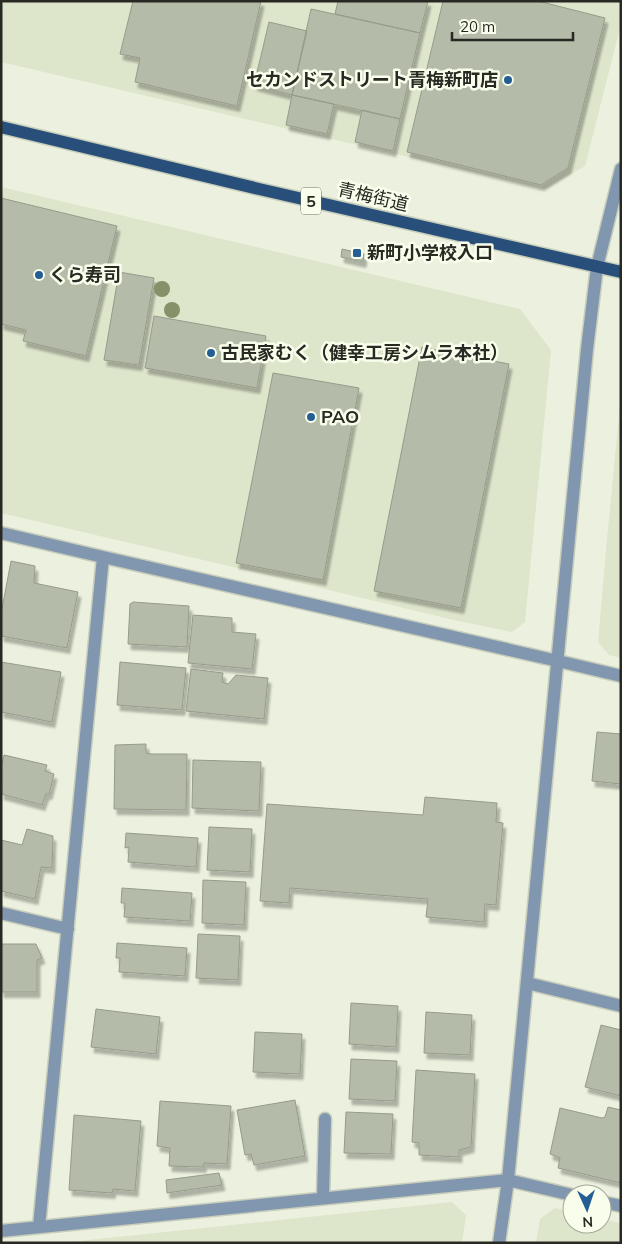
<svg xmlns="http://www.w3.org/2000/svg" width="622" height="1244" viewBox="0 0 622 1244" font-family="Mulish,'Noto Sans JP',sans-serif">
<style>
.built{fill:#dde5cb}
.building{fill:#b5bba9;stroke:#969b8a;filter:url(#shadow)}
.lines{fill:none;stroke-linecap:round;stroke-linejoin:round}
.minor-casing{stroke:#c8cdbc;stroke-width:15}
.major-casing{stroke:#c8cdbc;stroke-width:15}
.minor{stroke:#8197af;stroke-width:12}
.major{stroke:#274f79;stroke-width:12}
.tree{fill:#869069}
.poi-dot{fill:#255d95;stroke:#f8feeb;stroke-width:2}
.labels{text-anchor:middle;stroke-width:5;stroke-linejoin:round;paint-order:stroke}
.shield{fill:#f8feeb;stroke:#66695e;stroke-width:1}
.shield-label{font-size:16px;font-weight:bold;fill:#272922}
.poi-label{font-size:18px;font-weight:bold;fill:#272922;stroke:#f8feeb;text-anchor:start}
.street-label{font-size:18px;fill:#272922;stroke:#f8feeb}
</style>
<defs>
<filter id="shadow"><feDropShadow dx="3" dy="5.5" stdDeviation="1" flood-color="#0004"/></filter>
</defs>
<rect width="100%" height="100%" fill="#ebf1de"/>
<path class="built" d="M1,1H621V24L585,166L546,189L1,62Z
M1,187L520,309L551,350L525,622L512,632L458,621L229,566L1,513Z
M621,396V658L609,655L598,642L607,539Z
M452,1202L466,1215L462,1243H60Z
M555,1208L572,1212V1224H602V1219L621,1223V1243H536L540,1219Z"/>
<path class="building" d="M133,1H261L237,106L135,82L140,58L120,54Z
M338,1H428L420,33L335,14Z
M443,1H538L605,18L568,168L541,185L407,152Z
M311,9L420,33L400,119L292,95Z
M269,22L307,31L292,95L254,85Z
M292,95L334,104L327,134L286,125Z
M362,110L400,119L393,151L355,142Z
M1,198L117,226L86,356L23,341L26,330L1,324Z
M342,249L364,254L363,262L341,257Z
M119,272L154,278L139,365L104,360Z
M154,316L266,336L257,388L145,368Z
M422,347L509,364L461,608L374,591Z
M273,373L359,388L323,580L236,563Z
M11,561L35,566L34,583L78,592L67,648L1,636V614Z
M133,602L189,606L187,647L128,644L130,604Z
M193,615L232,618V632L256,634L252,669L188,663Z
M1,662L61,672L52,722L1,712Z
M120,662L186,668L182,710L117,705Z
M191,669L223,673L222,682L228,684L236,675L268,678L264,719L186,711Z
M597,732L621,734V784L592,781Z
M146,744V753L151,754H187L186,810L114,809L115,745Z
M4,755L47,765L45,771L54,774L49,794H46L42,805L1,794L2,785H1V767Z
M193,760L261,762L259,811L192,808Z
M425,797L497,803L496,822L503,823L496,905L485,904L484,922L426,917L428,899L290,888L289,903L260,901L267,804L423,815Z
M209,827L252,829L250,872L207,870Z
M27,829L53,836L52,868L41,867L35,899L1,891V840L22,845Z
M126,833L198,838L196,867L128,862L129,847L125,848Z
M203,880L246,882L244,925L202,923Z
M122,888L192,893L190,921L124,917L125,903H121Z
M198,934L240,936L238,980L196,978Z
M117,943L187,948L185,976L119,972L120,958H116Z
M1,944H36L42,958L37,960V992H1Z
M351,1003L398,1006L396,1047L349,1044Z
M96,1009L160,1017L156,1054L91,1047Z
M426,1012L472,1015L470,1055L424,1053Z
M601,1025L621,1030V1096L585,1087Z
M255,1032L302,1034L300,1074L253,1072Z
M351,1059L397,1061L395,1101L349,1099Z
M416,1070L475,1074L471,1147L459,1150V1157L419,1155V1143L412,1142Z
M295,1100L305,1156L254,1165L251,1154L245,1155L237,1110Z
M160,1101L231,1106L227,1164L204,1163L203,1167L169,1166L170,1148L157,1146Z
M608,1107L621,1110V1183L558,1168L560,1158L550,1154L560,1108L602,1118L605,1117Z
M346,1112L393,1114L391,1154L344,1153Z
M74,1115L141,1121L135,1191L113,1189L112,1193L69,1190Z
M219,1173L222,1185L167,1193L166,1180Z"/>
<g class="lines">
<g class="minor-casing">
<path id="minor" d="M1,533L103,557L558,661L621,676
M1,913L68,929
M527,983L621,1006
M323,1198L325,1119
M602,1202L621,1206
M39,1227L103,557
M1,1231L508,1180L572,1195
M499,1243L508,1180L587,349L597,267L621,169"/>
</g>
<g class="major-casing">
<path id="major" d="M1,127L259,189L621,272"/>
</g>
<use href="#minor" class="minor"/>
<use href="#major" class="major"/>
</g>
<g class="tree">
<circle cx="162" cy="289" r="8"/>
<circle cx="172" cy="310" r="8"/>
</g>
<g class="poi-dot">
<circle cx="508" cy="80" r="5"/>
<rect x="352" y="248" width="10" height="10" rx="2.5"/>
<circle cx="39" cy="275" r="5"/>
<circle cx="211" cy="353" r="5"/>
<circle cx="311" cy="417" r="5"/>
</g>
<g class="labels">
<rect class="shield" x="301" y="187.5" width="20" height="27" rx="4"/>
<g class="shield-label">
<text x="311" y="207">5</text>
</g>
<g class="poi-label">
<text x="498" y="86" text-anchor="end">セカンドストリート青梅新町店</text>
<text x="367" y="259">新町小学校入口</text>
<text x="49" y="281">くら寿司</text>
<text x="221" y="359">古民家むく（健幸工房シムラ本社）</text>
<text x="321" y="423">PAO</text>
</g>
<g class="street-label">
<text transform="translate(373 197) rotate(13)" y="6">青梅街道</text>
</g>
</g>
<rect width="622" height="1244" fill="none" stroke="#272922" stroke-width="5"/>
<g transform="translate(587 1209) rotate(177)"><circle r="24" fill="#f8feeb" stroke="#a4a99b"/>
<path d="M0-4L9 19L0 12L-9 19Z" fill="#255d95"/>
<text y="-8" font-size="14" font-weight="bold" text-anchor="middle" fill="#272922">N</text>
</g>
<path d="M452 32v8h121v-8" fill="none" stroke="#272922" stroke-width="2.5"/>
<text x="460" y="32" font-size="15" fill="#272922" stroke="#f8feeb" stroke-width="4" paint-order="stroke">20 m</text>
</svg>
